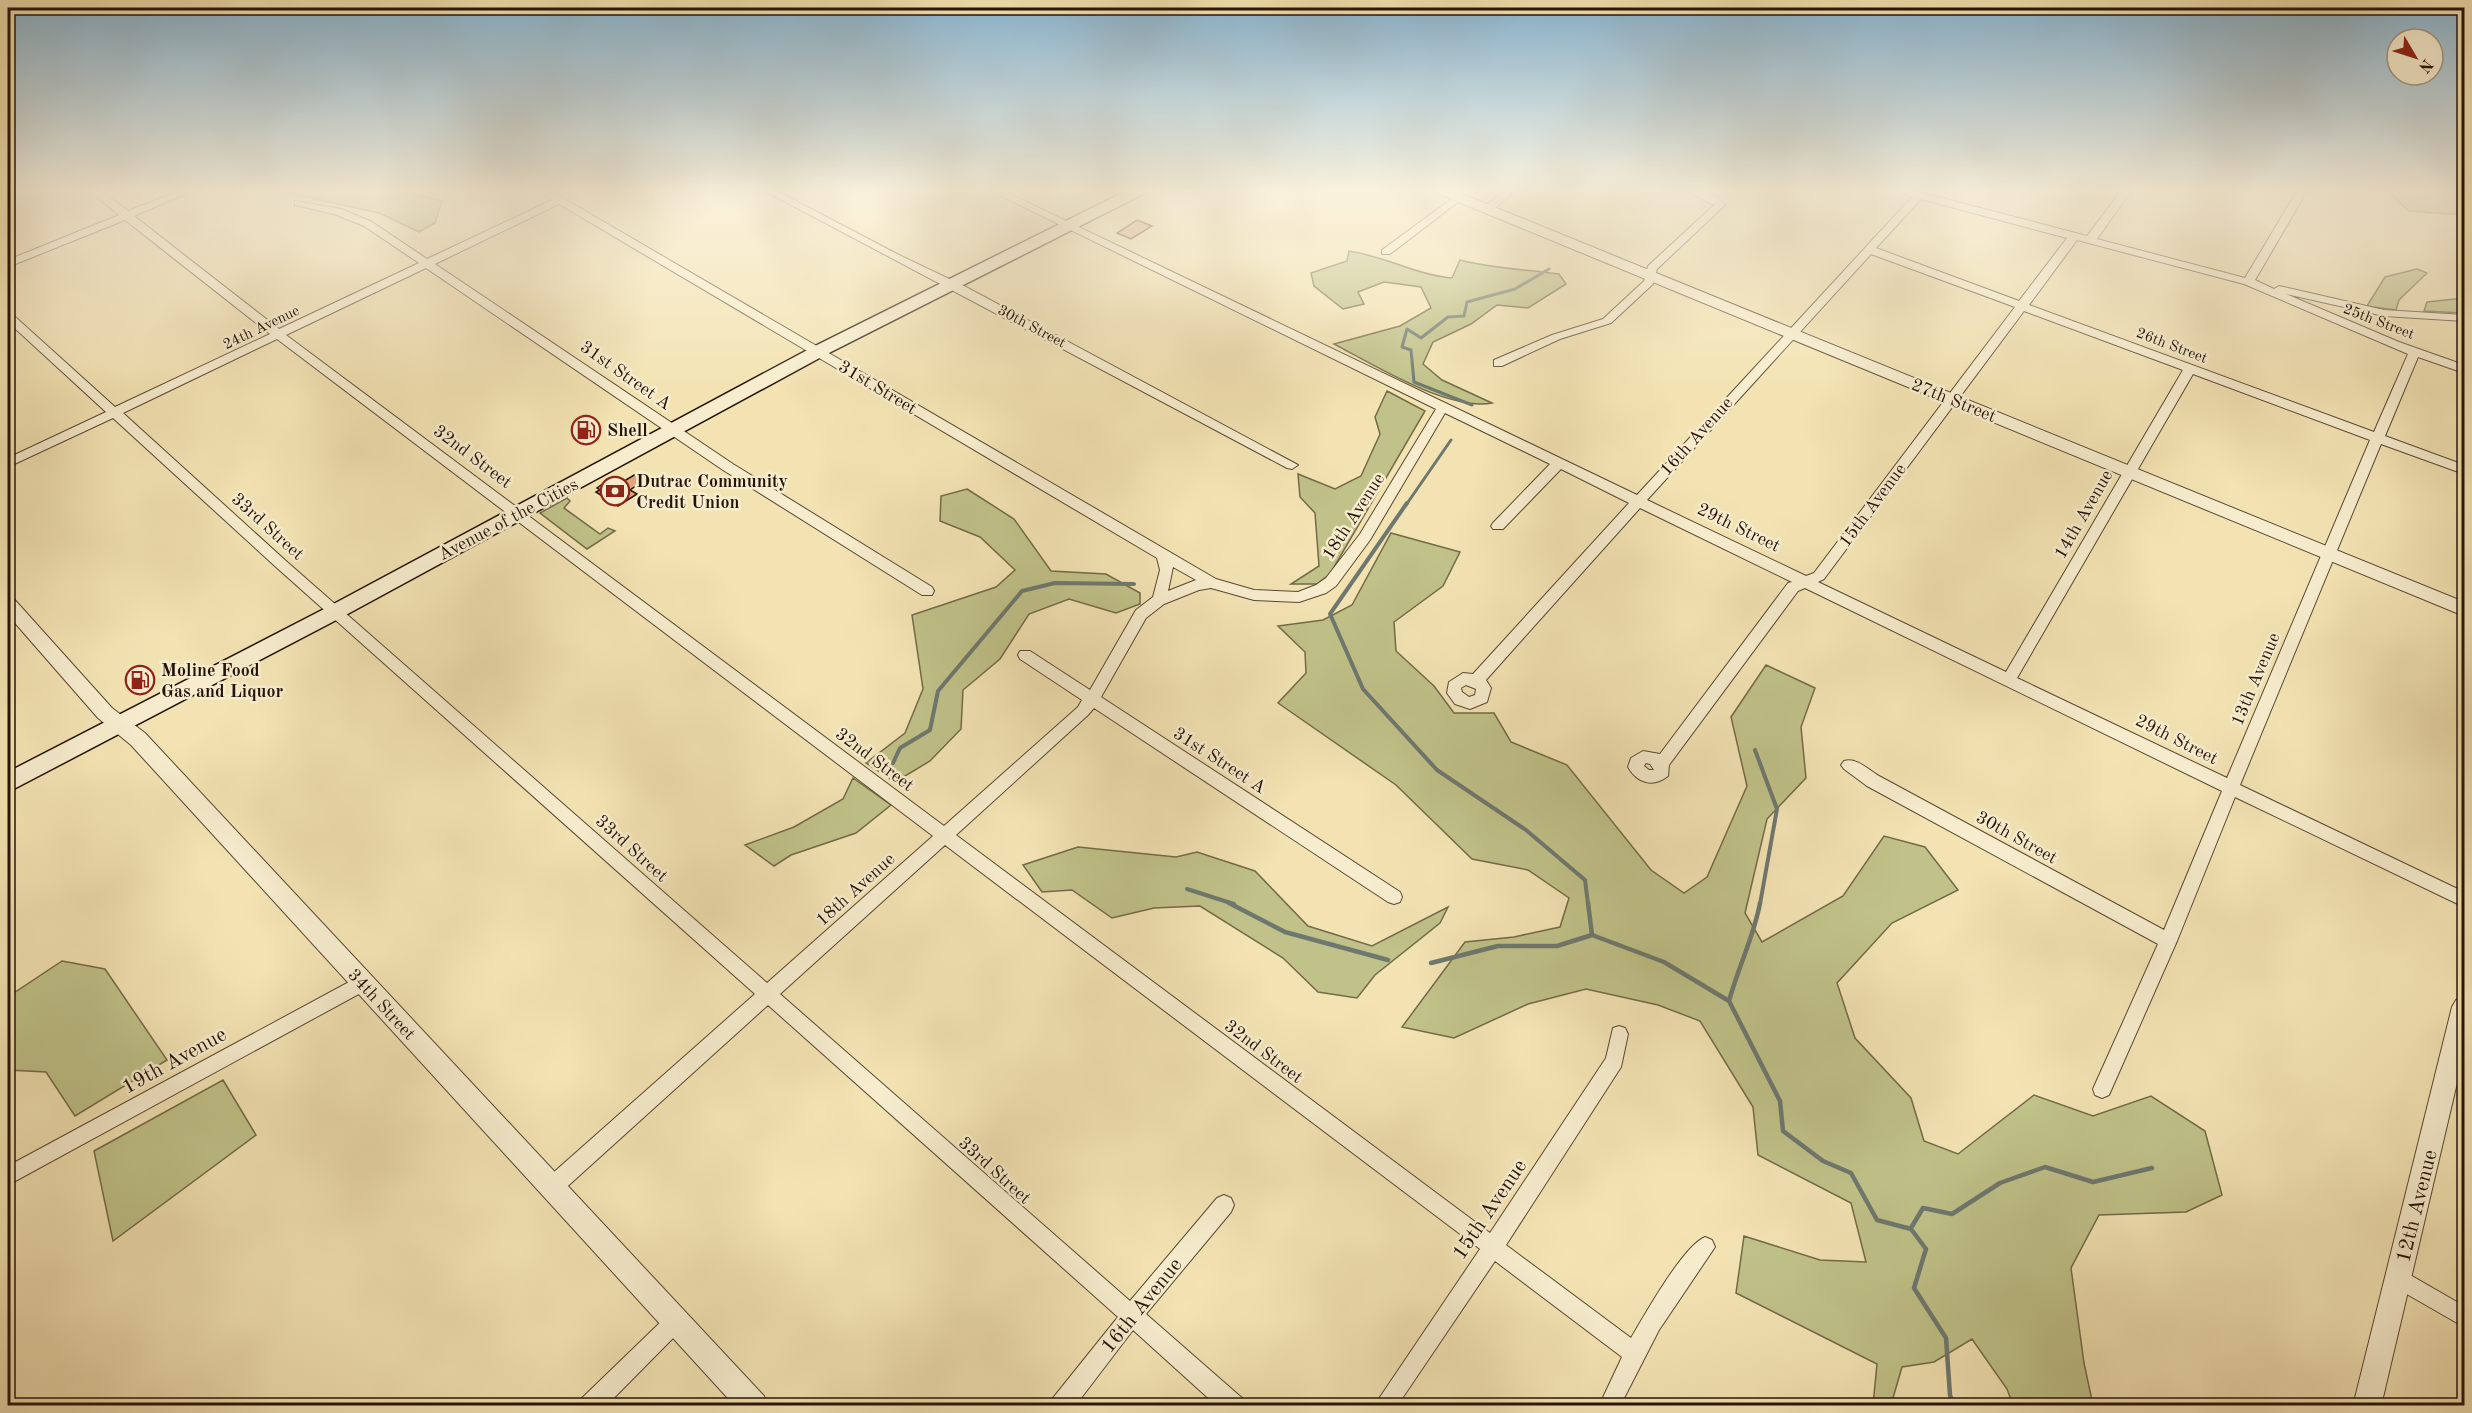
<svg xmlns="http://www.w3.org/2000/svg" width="2472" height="1413" viewBox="0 0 2472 1413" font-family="'Old Standard TT',serif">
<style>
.green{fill:#c0c289;stroke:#736a48;stroke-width:1.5}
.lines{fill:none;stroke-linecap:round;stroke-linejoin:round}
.stream-far2{stroke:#6e786f;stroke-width:3}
.stream-far1{stroke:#6e786f;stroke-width:4}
.stream{stroke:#6e786f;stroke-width:4.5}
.building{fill:#dda67f;stroke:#261307;stroke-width:1.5}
.minor-casing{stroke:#594732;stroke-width:2}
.tertiary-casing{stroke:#594732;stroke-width:2}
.secondary-casing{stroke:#261307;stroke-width:3}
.minor{fill:#f7edce;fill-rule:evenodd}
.tertiary{fill:#f7edce;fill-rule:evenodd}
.secondary{fill:#f7edce;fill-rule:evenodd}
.labels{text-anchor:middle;stroke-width:5;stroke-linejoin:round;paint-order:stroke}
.far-street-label{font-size:15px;fill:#261307;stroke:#f7edce}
.street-label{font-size:18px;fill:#261307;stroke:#f7edce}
.poi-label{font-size:18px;font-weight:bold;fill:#261307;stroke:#f7edce;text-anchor:start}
.near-street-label{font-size:21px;fill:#261307;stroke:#f7edce}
</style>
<rect width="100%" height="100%" fill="#f3e3b3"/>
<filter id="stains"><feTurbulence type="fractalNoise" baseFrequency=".00333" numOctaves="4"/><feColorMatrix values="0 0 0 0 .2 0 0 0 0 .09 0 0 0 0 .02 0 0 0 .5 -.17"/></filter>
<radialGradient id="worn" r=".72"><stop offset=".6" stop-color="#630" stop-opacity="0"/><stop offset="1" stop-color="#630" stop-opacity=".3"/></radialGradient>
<path class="green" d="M279,191H405L442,201L435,223L419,232L379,213Z
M2387,191H2464V215L2409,211Z
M1349,251C1385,256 1416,275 1452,278L1460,260C1493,269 1526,269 1559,274L1566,284L1528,308L1497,305L1471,324L1433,342L1423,364L1442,380L1492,403C1448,411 1374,365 1334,344L1400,326L1431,308L1421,287L1384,282L1358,292L1364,304L1343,309L1314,286L1311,273L1347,261Z
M2417,269L2427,273L2399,300L2396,310L2367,306L2385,277Z
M2464,298V313L2424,311L2427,302Z
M1387,391L1425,411L1330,574L1317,584H1291L1319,566L1315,513L1300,497L1298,474L1335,489L1361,476L1380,434L1375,417Z
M967,489L1014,519L1051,571L1106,574L1140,593V604L1116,613L1069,599L1029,614L1000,659L963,690L961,729L930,761L895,782L866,763L905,733L923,689L912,615L996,587L1015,570L980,537L940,521L941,496Z
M567,498L570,501L564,508L600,534L608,528L615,531L587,549L540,513Z
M1391,533L1460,552L1443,586L1394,622L1396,651L1434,686L1454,713H1494L1511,742L1567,765L1651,870L1684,893L1707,877L1747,786L1731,717L1766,665L1815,688L1801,727L1806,778L1767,819L1745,913L1762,942L1843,896L1884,836L1925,847L1958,890L1892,923L1837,983L1855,1038L1911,1098L1924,1141L1958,1154L2034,1095L2093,1116L2151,1096L2205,1131L2222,1195L2186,1212L2099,1215L2071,1268L2084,1363L2093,1405H2013L2007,1389L1972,1339L1934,1362L1902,1367L1891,1405H1873L1877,1364L1736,1293L1744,1236L1820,1260L1866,1262L1851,1203L1758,1155L1753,1107L1700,1021L1658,1005L1586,989L1528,1004L1454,1038L1402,1027L1465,942L1514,937L1560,927L1569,898L1528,870L1472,859L1396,785L1278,703L1306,673L1305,652L1278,626L1323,620L1352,605Z
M853,778L891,805L856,833L791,855L774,866L745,845L794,827L843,799Z
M1078,847L1176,857L1197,852L1255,871L1308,926L1372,946L1448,907L1440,923L1375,975L1357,998L1318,992L1283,958L1200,906L1154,908L1112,918L1072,890L1042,892L1023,865Z
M62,961L105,969L167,1060L75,1116L46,1072L8,1070V997Z
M223,1080L256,1135L113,1241L94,1151Z"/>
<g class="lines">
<path class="stream-far2" d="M1472,405L1414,382L1411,350L1402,347L1407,329L1421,338L1448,317L1464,316L1467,302L1515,289L1549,269
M1406,505L1451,440"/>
<path class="stream-far1" d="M1407,503L1330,614L1363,689L1437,770L1526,830L1585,880L1588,904
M1755,750L1777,809L1760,904
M893,763L900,748L930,730L938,691L1022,591L1055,583L1134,584
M1187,889L1234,904"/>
<path class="stream" d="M1229,903L1285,932L1388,960
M1588,903L1592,935L1664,962L1729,1001L1780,1101L1783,1131L1823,1161L1851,1173L1877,1220L1911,1229L1926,1249L1914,1288L1946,1338L1950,1395L1954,1406
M1431,963L1498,946H1557L1592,935
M1729,1001C1738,968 1754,936 1760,903
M1911,1228L1923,1208L1952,1214L2000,1183L2045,1167L2093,1182L2152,1168"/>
</g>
<path class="building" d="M1137,220L1152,226L1131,239L1117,233Z
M636,474L645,480L630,490L637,494L618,506L596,492L600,490L597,488L607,481H617L621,483Z"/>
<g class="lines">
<g class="minor-casing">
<path id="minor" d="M90,191H101L128,211L179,191H192L134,216L279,329L419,263L364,226L334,214L295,205V201L341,209L372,222L427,259L552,200L539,191H551L1216,579L1254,590L1298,592L1316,585L1326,578L1360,534L1436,409L991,191H1004L1637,495L1912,197L1898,191L1919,192L2087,236L2121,191H2131L2097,239L2245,278L2297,191H2307L2255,280L2274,289L2279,286L2384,310L2464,315V321L2384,316L2286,294L2399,342L2464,365V373L2418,357L2385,436L2464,465V474L2381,444L2240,785L2464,892V907L2235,797L2177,941L2109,1095L2102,1098L2095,1095L2093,1089L2158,944L1867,786L1844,769L1841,765L1844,761C1856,757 1869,770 1879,776L2164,930L2222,791L1805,588L1798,591L1669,765L1668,776C1653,788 1637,783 1628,767L1631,758L1643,751L1660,754L1788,583L1792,582L1640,508L1486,680L1491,688L1487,702L1470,709L1455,704L1447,693L1449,682L1463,673L1473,674L1629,503L1561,469L1503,529H1493L1491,526L1493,523L1550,464L1445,413L1370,540L1336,586L1326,593L1299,602L1254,600L1211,588L1199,590L1164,604L1146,618L1101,697L1400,892L1402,897L1400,902L1394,904L1388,902L1094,708L1088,715L956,835L1490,1233L1606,1058L1613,1028L1619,1026L1625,1028L1628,1034L1621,1067L1506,1245L1631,1338C1644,1316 1683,1246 1705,1237L1712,1240L1715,1247L1659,1330L1620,1406H1599L1622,1357L1495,1261L1397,1406H1374L1480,1249L945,845L780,994L1130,1301L1217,1198L1224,1195L1231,1198L1234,1205L1231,1212L1146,1314L1242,1398L1244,1406H1217L1133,1330L1075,1406H1051L1053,1398L1118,1317L768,1005L559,1194L552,1197L545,1194L542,1187L545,1180L755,994L276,567L113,418L8,467V458L106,412L8,322V313L12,314L115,407L270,334L125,220L8,267V260L119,215ZM1921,199L2067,238L2019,301L1876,248ZM559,204L1157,558L1160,570L1153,597L1136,610L1090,690L1030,651H1020L1018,655L1020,659L1082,700L1078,707L944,826L286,335L426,268L723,470L922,595H932L934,591L932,587L733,464L435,264ZM2077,240L2244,284L2408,354L2374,432L2029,305ZM1871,254L2015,307L1814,573L1806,576L1647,500ZM2024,311L2183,370L2006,672L1818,582L1824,579ZM277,339L933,836L767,983L286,561L123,413ZM2193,374L2370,440L2227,778L2017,678ZM1173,567L1196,580L1168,591ZM1466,685L1476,689L1475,695L1469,697L1462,692L1461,688ZM1646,763L1650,764L1654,770H1649L1644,766Z
M765,191H777L897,254L966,287L1298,465L1292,469L1287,468Z
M1504,191H1515L1493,210H1485V206Z
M1687,191C1701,190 1716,193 1725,205L1657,269L1653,284L1611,323L1560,339L1502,366H1494V360L1552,335L1603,319L1644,281L1648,266L1714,205Z
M1458,194L1463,197L1462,199L1390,254H1382V250Z
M362,975L368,977L371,983L368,989L8,1185V1166Z
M2398,1268L2464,1306V1327L2391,1285L2388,1278L2391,1271Z
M676,1311L683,1314L686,1321L683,1328L606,1406H580L582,1398L669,1314Z"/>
</g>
<g class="tertiary-casing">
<path id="tertiary" d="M1437,191H1455L2464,602V616L1439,194Z
M8,597L14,599L112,708L145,733L764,1396L768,1406H735L131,745L98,718L8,615Z
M2464,996V1053L2381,1406H2353L2452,1007L2456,1000Z"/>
</g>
<g class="secondary-casing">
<path id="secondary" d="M1126,191H1146L1143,194L825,355L342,617L8,792V772L328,607L813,347Z"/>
</g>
<use href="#minor" class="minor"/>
<use href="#tertiary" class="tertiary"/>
<use href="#secondary" class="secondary"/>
</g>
<linearGradient id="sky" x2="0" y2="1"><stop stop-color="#8ab7d4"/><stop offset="0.49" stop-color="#faf2dd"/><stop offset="1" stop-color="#faf2dd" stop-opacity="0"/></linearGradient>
<rect width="2472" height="389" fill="url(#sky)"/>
<defs>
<g id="fuel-ring" transform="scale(1.5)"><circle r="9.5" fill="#f7edce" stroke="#8f2418" stroke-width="1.5"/><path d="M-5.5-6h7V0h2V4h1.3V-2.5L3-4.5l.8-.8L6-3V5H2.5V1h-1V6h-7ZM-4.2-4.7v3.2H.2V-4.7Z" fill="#8f2418"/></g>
<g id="bank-ring" transform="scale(1.5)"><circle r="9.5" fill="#f7edce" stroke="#8f2418" stroke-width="1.5"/><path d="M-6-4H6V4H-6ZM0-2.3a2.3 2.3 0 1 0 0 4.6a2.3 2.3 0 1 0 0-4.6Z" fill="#8f2418"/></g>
</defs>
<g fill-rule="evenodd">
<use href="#fuel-ring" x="586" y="430"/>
<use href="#bank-ring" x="615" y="491"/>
<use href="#fuel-ring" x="140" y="680"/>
</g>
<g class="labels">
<g class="far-street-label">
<text transform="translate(2379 321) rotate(21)" y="5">25th Street</text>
<text transform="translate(1032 326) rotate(28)" y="5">30th Street</text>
<text transform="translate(261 327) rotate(-26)" y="5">24th Avenue</text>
<text transform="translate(2172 345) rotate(21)" y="5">26th Street</text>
</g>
<g class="street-label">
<text transform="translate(626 375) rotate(35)" y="6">31st Street A</text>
<text transform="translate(878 387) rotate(31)" y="6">31st Street</text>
<text transform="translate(1954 400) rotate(22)" y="6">27th Street</text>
<text transform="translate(1696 436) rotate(-48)" y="6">16th Avenue</text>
<text transform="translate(473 456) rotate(37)" y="6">32nd Street</text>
<text transform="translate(1872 505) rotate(-53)" y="6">15th Avenue</text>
<text transform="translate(2083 514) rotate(-60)" y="6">14th Avenue</text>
<text transform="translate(1353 516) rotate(-57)" y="6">18th Avenue</text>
<text transform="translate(508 519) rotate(-28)" y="6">Avenue of the Cities</text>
<text transform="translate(268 526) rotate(42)" y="6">33rd Street</text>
<text transform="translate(1739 527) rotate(26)" y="6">29th Street</text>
<text transform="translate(2255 679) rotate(-67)" y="6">13th Avenue</text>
<text transform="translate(2177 739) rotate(27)" y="6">29th Street</text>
<text transform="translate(875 759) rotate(37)" y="6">32nd Street</text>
<text transform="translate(1220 760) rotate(33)" y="6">31st Street A</text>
<text transform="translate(2017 837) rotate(29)" y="6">30th Street</text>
<text transform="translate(632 848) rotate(42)" y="6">33rd Street</text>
<text transform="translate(855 889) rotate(-42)" y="6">18th Avenue</text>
<text transform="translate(382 1004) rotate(47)" y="6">34th Street</text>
<text transform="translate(1264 1051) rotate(37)" y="6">32nd Street</text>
<text transform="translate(995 1170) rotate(42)" y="6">33rd Street</text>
</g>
<g class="poi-label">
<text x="607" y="436">Shell</text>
<text x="636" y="487">Dutrac Community<tspan x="636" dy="21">Credit Union</tspan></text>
<text x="161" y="676">Moline Food<tspan x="161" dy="21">Gas and Liquor</tspan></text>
</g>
<g class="near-street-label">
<text transform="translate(174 1060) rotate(-29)" y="7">19th Avenue</text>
<text transform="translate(2416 1206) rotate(-76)" y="7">12th Avenue</text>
<text transform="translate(1489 1209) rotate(-56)" y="7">15th Avenue</text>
<text transform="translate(1141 1305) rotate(-51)" y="7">16th Avenue</text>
</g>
</g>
<rect width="2472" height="1413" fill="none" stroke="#f3e3b3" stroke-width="30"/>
<rect x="9" y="9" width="2454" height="1395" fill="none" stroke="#261307" stroke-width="3"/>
<rect x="15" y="15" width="2442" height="1383" fill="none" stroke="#261307" stroke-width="1.5"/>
<g transform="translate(2415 57) rotate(129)"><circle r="28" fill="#f7edce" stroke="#a3967e" stroke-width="1.5"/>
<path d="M0-4.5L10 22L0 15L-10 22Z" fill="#8f2418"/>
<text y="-9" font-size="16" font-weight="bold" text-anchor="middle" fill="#261307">N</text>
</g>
<rect width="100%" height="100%" filter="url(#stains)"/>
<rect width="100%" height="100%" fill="url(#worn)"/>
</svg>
